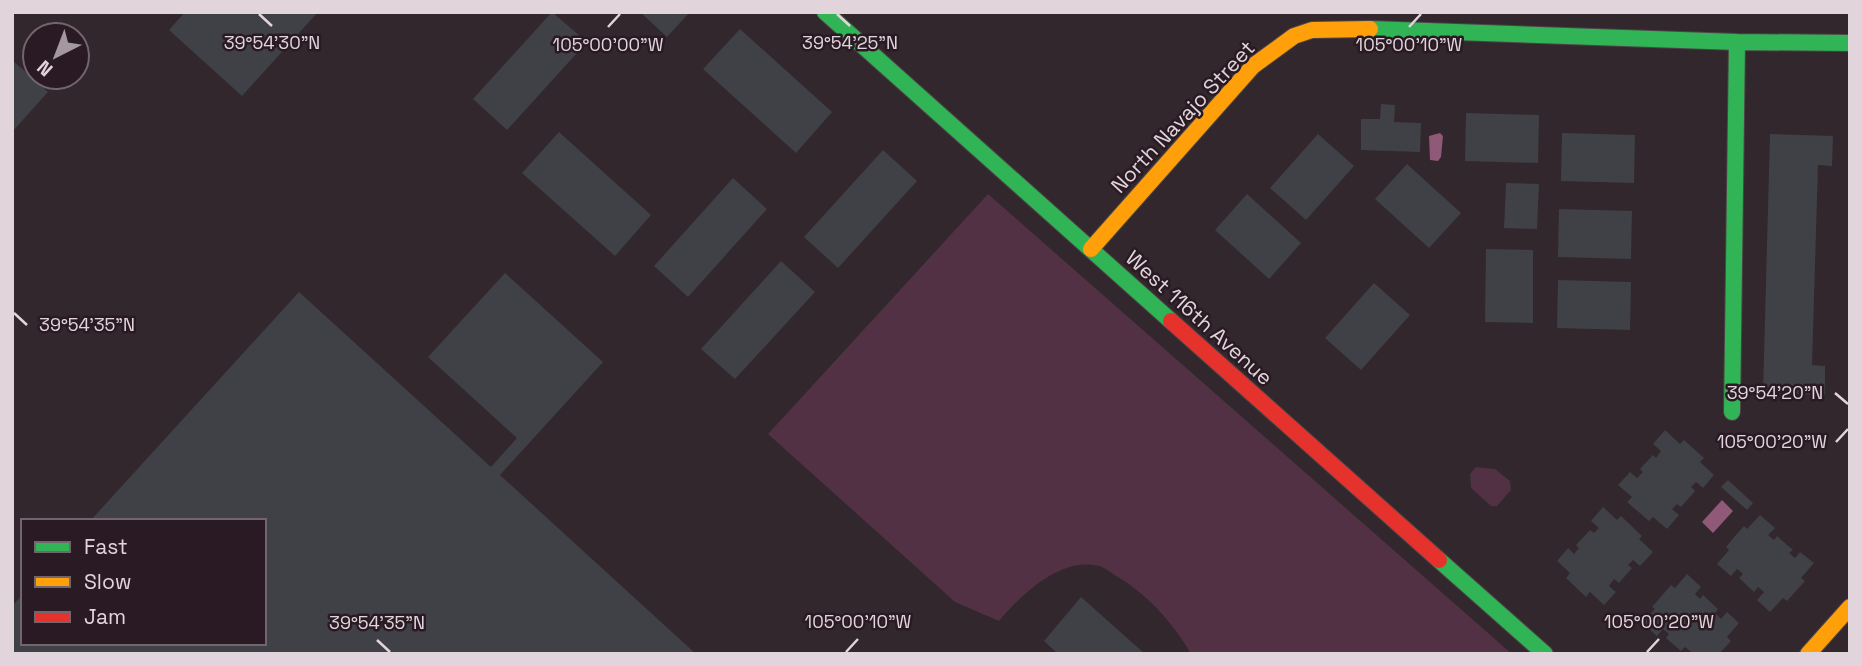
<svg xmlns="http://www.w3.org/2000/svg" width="1862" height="666" viewBox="0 0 1862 666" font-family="'Space Grotesk',sans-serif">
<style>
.green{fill:#513143}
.water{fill:#915978}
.building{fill:#3f4146}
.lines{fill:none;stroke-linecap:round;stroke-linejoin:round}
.fast-casing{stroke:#4d4448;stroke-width:18}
.slow-casing{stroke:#4d4448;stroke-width:18}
.jam-casing{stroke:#4d4448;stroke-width:18}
.fast{stroke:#30b455;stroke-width:16}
.slow{stroke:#ff9f0a;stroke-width:16}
.jam{stroke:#e5322d;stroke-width:16}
.ticks{fill:none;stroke:#e1d5db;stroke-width:2.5}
.labels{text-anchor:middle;stroke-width:5;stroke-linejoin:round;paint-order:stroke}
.street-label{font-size:21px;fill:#e1d5db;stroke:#2a1a23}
.ticks-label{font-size:18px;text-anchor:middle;fill:#e1d5db;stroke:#2a1a23;stroke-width:5;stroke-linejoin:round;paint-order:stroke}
</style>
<rect width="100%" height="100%" fill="#31272c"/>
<path class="green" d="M988,194L1512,654H1191C1172,621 1146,593 1113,574C1109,571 1103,567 1099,566C1061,556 1021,595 999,621L955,602L768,434Z
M1476,467L1495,469L1510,481L1511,490L1497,506H1491L1471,488L1470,474Z"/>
<path class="water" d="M1440,133L1443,136L1441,157L1438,161L1430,160L1429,136Z
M1722,500L1733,511L1713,533L1702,522Z"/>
<path class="building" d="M185,12H318L242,96L169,30Z
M552,12L587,42L507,130L473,99Z
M640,12H690L667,37Z
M740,29L832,112L796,153L703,69Z
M12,60L48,92L12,132Z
M1381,104L1395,105L1394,122L1421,123L1420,152L1361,150V119H1380Z
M1466,113L1539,115L1538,163L1465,161Z
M559,132L651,215L615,256L522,173Z
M1562,133L1635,135L1634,183L1561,181Z
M1318,134L1354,166L1306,220L1270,188Z
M1770,134L1833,136L1832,166L1818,165L1812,365L1825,366V395L1763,393Z
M883,150L917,181L838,268L804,237Z
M1407,164L1461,213L1429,248L1375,199Z
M733,178L767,209L688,297L654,266Z
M1506,183L1539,184L1537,229L1504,228Z
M1247,194L1301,243L1269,279L1215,230Z
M1559,209L1632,211L1631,259L1558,257Z
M1486,249L1533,250V323L1485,322Z
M781,261L815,292L735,379L701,349Z
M505,273L603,362L500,475L696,654H12V606L23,594V643H264V521H90L299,292L491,467L517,438L428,357Z
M1558,280L1631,282L1630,330L1557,328Z
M1374,283L1410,315L1361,370L1325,338Z
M1665,430L1680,444L1684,440L1704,458L1700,462L1714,475L1703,488L1696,482L1691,487L1695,491L1681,507L1677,504L1672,509L1679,515L1667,529L1653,517L1649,521L1627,502L1632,497L1618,485L1630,472L1637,478L1643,472L1640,469L1653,455L1656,458L1661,451L1653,444Z
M1728,480L1753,503L1747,510L1721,487Z
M1603,507L1617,520L1621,516L1642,536L1639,539L1653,552L1640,566L1633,560L1628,565L1632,568L1619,583L1614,579L1609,586L1616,592L1604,605L1590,592L1586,597L1566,578L1570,573L1557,561L1568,548L1574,554L1579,548L1576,545L1590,530L1594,533L1599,528L1591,521Z
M1760,515L1775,528L1768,535L1774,540L1777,536L1793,550L1789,553L1795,558L1800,552L1814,563L1801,578L1805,581L1787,601L1783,598L1770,612L1757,600L1764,592L1758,587L1754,592L1739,578L1743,574L1737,569L1731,576L1717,564L1729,550L1726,547L1735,536L1744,526L1747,529Z
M1687,574L1701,587L1695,594L1700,599L1703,595L1718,609L1715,613L1721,619L1727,612L1739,623L1727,637L1731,641L1719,654H1689L1691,652L1685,647L1681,651L1666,638L1669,634L1663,629L1657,636L1642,623L1655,609L1652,607L1671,585L1675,588Z
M1081,597L1145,654H1058L1044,641Z"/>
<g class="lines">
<g class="fast-casing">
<path id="fast" d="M825,12L1171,321
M1370,29L1737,42L1850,43
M1732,412L1737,42
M1439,560L1545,654"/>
</g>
<g class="slow-casing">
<path id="slow" d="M1091,249L1253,66L1294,36L1312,30L1370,29
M1808,654L1850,607"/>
</g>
<g class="jam-casing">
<path id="jam" d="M1171,321L1439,560"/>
</g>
<use href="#fast" class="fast"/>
<use href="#slow" class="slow"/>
<use href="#jam" class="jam"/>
</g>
<path class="ticks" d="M259,14L272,26M837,14L850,26M608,27L620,14M1409,27L1421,14M14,313L27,325M1835,393L1848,404M1836,442L1848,429M377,640L390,652M846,652L858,639M1647,652L1659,639"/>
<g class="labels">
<g class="street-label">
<text transform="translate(1183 117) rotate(-47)" y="7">North Navajo Street</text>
<text transform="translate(1199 318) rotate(42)" y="7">West 116th Avenue</text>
</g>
</g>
<g class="ticks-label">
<text x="272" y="49">39°54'30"N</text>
<text x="850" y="49">39°54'25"N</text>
<text x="608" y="51">105°00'00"W</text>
<text x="1409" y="51">105°00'10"W</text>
<text x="87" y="331">39°54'35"N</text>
<text x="1775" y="399">39°54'20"N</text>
<text x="1772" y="448">105°00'20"W</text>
<text x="858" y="628">105°00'10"W</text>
<text x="1659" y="628">105°00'20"W</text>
<text x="377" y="629">39°54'35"N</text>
</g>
<rect width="1862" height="666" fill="none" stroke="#e1d5db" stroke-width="28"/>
<rect x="21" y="519" width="245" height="126" fill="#2a1a23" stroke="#73656d" stroke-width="2"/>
<rect x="35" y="542" width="35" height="10" fill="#30b455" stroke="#73656d" stroke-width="2"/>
<text x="84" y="554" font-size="21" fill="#e1d5db">Fast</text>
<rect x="35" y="577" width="35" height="10" fill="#ff9f0a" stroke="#73656d" stroke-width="2"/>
<text x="84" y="589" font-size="21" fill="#e1d5db">Slow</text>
<rect x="35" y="612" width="35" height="10" fill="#e5322d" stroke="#73656d" stroke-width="2"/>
<text x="84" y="624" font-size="21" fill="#e1d5db">Jam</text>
<g transform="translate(56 56) rotate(222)"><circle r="33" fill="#2a1a23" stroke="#73656d" stroke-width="2"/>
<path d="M0-5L12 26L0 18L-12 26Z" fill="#a3989e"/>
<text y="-10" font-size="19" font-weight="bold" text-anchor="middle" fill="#e1d5db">N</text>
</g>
</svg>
